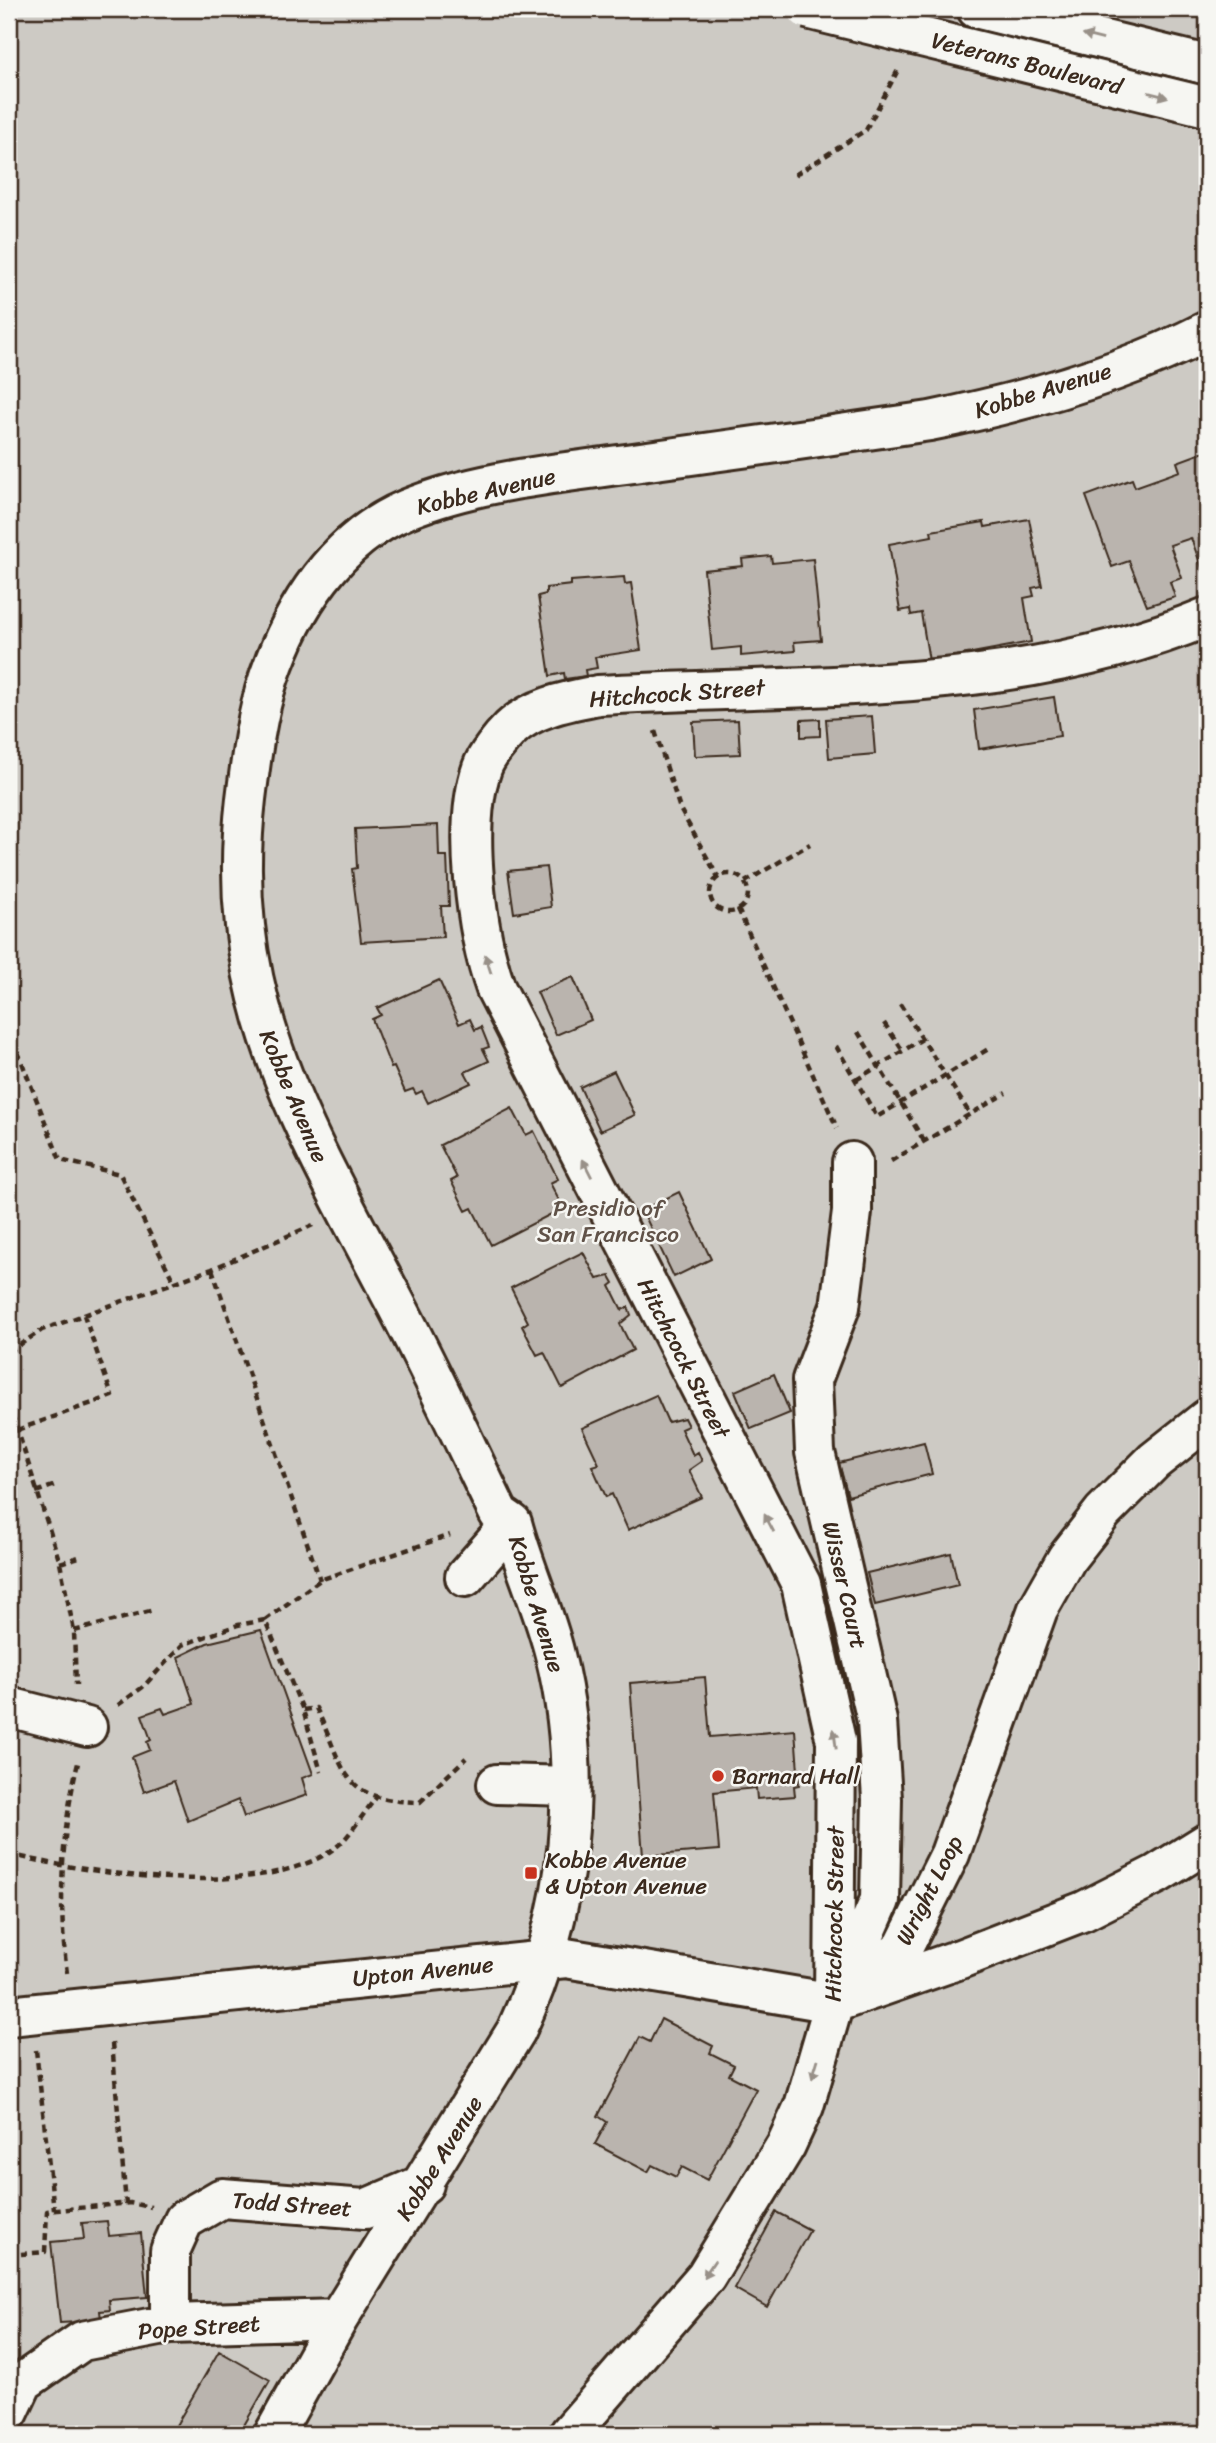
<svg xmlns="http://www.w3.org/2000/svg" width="1216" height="2443" viewBox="0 0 1216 2443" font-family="Sriracha,sans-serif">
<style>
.green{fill:#cdcac4;stroke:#847a71;stroke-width:2}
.building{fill:#bab4ae;stroke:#3b2a1e;stroke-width:2}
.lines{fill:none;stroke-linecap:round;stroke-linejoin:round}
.minor-casing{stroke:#3b2a1e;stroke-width:44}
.highway-casing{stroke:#3b2a1e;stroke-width:44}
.path{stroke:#3b2a1e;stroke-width:4.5;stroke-dasharray:7 5;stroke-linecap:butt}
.minor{stroke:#f6f6f2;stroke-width:38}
.highway{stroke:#f6f6f2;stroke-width:38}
.highway-bridge-casing{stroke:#3b2a1e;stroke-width:44;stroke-linecap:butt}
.highway-bridge{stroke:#f6f6f2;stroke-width:38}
.oneway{fill:#989088}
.poi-dot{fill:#c8321e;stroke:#f6f6f2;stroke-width:2.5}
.labels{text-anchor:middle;stroke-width:5;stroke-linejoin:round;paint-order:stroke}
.street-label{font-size:23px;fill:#3b2a1e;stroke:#f6f6f2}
.park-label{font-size:23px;fill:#605248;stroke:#f6f6f2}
.poi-label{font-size:23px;fill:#3b2a1e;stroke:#f6f6f2;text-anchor:start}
</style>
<rect width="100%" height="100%" fill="#ebeae5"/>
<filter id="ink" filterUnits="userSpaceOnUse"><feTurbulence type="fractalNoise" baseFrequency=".0143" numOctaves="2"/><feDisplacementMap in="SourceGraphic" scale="14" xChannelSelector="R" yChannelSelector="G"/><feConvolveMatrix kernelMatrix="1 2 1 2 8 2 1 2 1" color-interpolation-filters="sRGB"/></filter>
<g filter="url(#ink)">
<path class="green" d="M9,9H1207V2434H9Z"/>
<path class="building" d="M1207,451V569L1203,571L1191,538L1170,545L1182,578L1170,582L1175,597L1147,606L1129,561L1112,567L1086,496L1132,479L1135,487L1180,471L1177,462Z
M1029,519L1042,586L1032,588L1034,596L1024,598L1031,642L929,661L921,613L911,615L910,609L900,611L889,544L932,536L931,531L984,522L985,527Z
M771,556L772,563L813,559L821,640L794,642L795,651L741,656V647L712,650L704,570L743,566L742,559Z
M624,577L625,584L631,583L641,650L595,657L597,668L585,670L586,676L565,679L564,673L550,676L538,596L546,594V588L571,585V581Z
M1054,697L1060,736L979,749L974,710Z
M872,716L875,754L829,758L826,719Z
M820,719V736L801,737V720Z
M738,720L740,754L695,756L693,722Z
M438,825L439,856H447L449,906H441L443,937L361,942L352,869L357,868L355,829Z
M546,867L551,907L514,913L508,871Z
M573,977L591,1020L556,1035L537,992Z
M439,980L459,1024L470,1019L475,1030L481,1027L489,1047L483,1049L489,1061L465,1072L471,1083L428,1103L422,1091L416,1094L413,1089L405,1092L394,1067L391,1068L372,1019L381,1015L377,1008Z
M614,1071L635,1115L600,1131L580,1087Z
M512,1108L526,1135L534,1131L558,1179L550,1183L563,1208L491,1245L472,1208L466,1211L451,1181L457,1178L440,1145Z
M679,1192L711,1259L674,1277L642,1210Z
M583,1252L597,1279L610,1276L614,1283L610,1286L622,1310L628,1307L631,1315L620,1324L633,1350L562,1388L544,1352L537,1355L522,1326L528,1322L511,1288Z
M774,1374L790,1413L751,1429L735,1391Z
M656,1395L668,1422L684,1418L688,1426L681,1429L693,1455L698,1452L702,1461L689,1470L702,1497L628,1530L612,1494L606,1497L592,1466L599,1464L582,1428Z
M924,1442L932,1474L848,1496L839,1463Z
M951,1553L958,1585L875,1605L867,1573Z
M261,1630L313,1774L302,1778L307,1795L244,1817L238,1800L188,1821L174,1781L144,1792L132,1757L150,1750L147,1742L151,1740L142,1715L162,1708L165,1714L194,1704L178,1657L207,1643Z
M705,1677L710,1737L795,1730L799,1785L794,1786L795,1796L757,1799L756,1788L714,1792L719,1850L643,1856L630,1683Z
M661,2019L713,2046L710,2053L734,2065L729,2075L756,2089L707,2180L682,2167L676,2177L652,2165L648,2172L595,2144L607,2122L598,2116L640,2037L650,2042Z
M776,2212L810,2230L767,2307L734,2288Z
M107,2221L109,2236L141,2233L147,2297L109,2300L110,2310L100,2311L101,2319L78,2327L77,2322L60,2323L51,2242L84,2239L82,2223Z
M219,2351L270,2380L239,2434H171Z"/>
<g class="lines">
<g class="minor-casing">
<path id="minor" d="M465,1577L512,1523
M9,1707L87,1727
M497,1784L570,1786
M855,1987L903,1948L950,1854L1038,1609L1067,1558L1103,1512L1154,1461L1207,1419
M841,1989L880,1900L882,1799L877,1721L815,1452L812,1380L840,1307L852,1212V1162
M9,2016L566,1958L834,2003L960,1959L1084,1911L1157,1874L1207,1843
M170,2324V2251L184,2220L222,2198L365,2209L424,2184
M9,2412L23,2382L82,2341L170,2324L338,2319
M274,2434L338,2319L516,2031C570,1915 586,1780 555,1655C544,1610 524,1568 512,1523L499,1514C463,1440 428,1364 389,1291C301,1123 223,998 246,799C251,759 256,716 269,677C293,607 336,539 407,509C475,481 554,474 626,464C727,450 829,436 930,421C1024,402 1121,375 1207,331
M569,2434L706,2276L786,2145L804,2106L834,2003L836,1741L801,1584L496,989C476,933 462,825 482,768C486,756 501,738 510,729C533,707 568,701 598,695C803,683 1013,697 1207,617"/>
</g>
<g class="highway-casing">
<path id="highway" d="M977,9L1207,65"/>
</g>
<path class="path" d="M795,175L866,130L898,70
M655,731L680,809L718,877
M710 893a19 19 0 1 1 38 0a19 19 0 1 1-38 0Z
M745,882L810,844
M738,909L837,1128
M900,1004L970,1114
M884,1023L903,1051
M9,1029L60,1160L120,1174L174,1282
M858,1032L924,1141
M836,1046L877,1117L990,1048
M856,1080L922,1039
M891,1161L1006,1093
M212,1269L320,1580
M9,1352L42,1330L212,1269L313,1225
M9,1403L60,1563L74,1631L76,1685
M17,1430L112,1396L84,1315
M36,1492L58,1484
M60,1563L82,1556
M265,1620L320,1580L450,1535
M74,1631L154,1610
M118,1705L143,1687L182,1645L238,1625L265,1620L303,1710L321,1772
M303,1710L316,1708C346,1769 339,1801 420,1802L466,1758
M9,1854C90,1874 264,1901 335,1848C350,1837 363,1813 376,1798
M67,1973C58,1905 61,1830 78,1763
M112,2043L126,2204
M36,2050L54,2210
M9,2255L45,2252L47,2211L130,2203L151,2207"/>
<use href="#minor" class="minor"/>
<use href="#highway" class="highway"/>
<g class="highway-bridge-casing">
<path id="highway-bridge" d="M807,9L1207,107"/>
</g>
<use href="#highway-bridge" class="highway-bridge"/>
</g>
<defs><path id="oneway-solid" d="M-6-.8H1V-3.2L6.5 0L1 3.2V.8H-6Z" transform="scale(1.75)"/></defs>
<g class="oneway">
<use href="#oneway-solid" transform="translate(1093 37) rotate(-166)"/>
<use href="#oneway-solid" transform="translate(1158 95) rotate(14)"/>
<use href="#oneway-solid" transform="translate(488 964) rotate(-108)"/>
<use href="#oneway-solid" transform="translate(587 1168) rotate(-117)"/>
<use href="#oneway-solid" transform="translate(769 1523) rotate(-118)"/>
<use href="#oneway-solid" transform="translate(835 1739) rotate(-97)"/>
<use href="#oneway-solid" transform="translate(815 2069) rotate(107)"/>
<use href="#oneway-solid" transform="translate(709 2269) rotate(124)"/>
</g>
</g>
<g class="poi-dot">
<circle cx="718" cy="1776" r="7"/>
<rect x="524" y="1866" width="14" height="14" rx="3.5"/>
</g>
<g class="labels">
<g class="street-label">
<text transform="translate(1027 63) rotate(14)" y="8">Veterans Boulevard</text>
<text transform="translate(1043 390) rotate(-17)" y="8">Kobbe Avenue</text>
<text transform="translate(486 491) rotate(-13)" y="8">Kobbe Avenue</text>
<text transform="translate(677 693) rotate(-4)" y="8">Hitchcock Street</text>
<text transform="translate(294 1096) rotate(67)" y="8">Kobbe Avenue</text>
<text transform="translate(684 1358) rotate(63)" y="8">Hitchcock Street</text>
<text transform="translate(845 1585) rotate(77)" y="8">Wisser Court</text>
<text transform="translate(537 1604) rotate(73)" y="8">Kobbe Avenue</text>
<text transform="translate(929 1890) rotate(-63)" y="8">Wright Loop</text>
<text transform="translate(834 1914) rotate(-89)" y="8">Hitchcock Street</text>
<text transform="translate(423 1971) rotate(-6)" y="8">Upton Avenue</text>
<text transform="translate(439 2158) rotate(-58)" y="8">Kobbe Avenue</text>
<text transform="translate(292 2204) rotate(4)" y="8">Todd Street</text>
<text transform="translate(199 2327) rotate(-4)" y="8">Pope Street</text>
</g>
<g class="park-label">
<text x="608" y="1216">Presidio of<tspan x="608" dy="26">San Francisco</tspan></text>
</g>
<g class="poi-label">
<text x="732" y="1784">Barnard Hall</text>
<text x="545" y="1868">Kobbe Avenue<tspan x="545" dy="26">&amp; Upton Avenue</tspan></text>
</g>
</g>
<rect width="1216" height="2443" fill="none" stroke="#f6f6f2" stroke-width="35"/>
<rect x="18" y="18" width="1181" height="2408" fill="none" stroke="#3b2a1e" stroke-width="2.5" filter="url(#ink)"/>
</svg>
